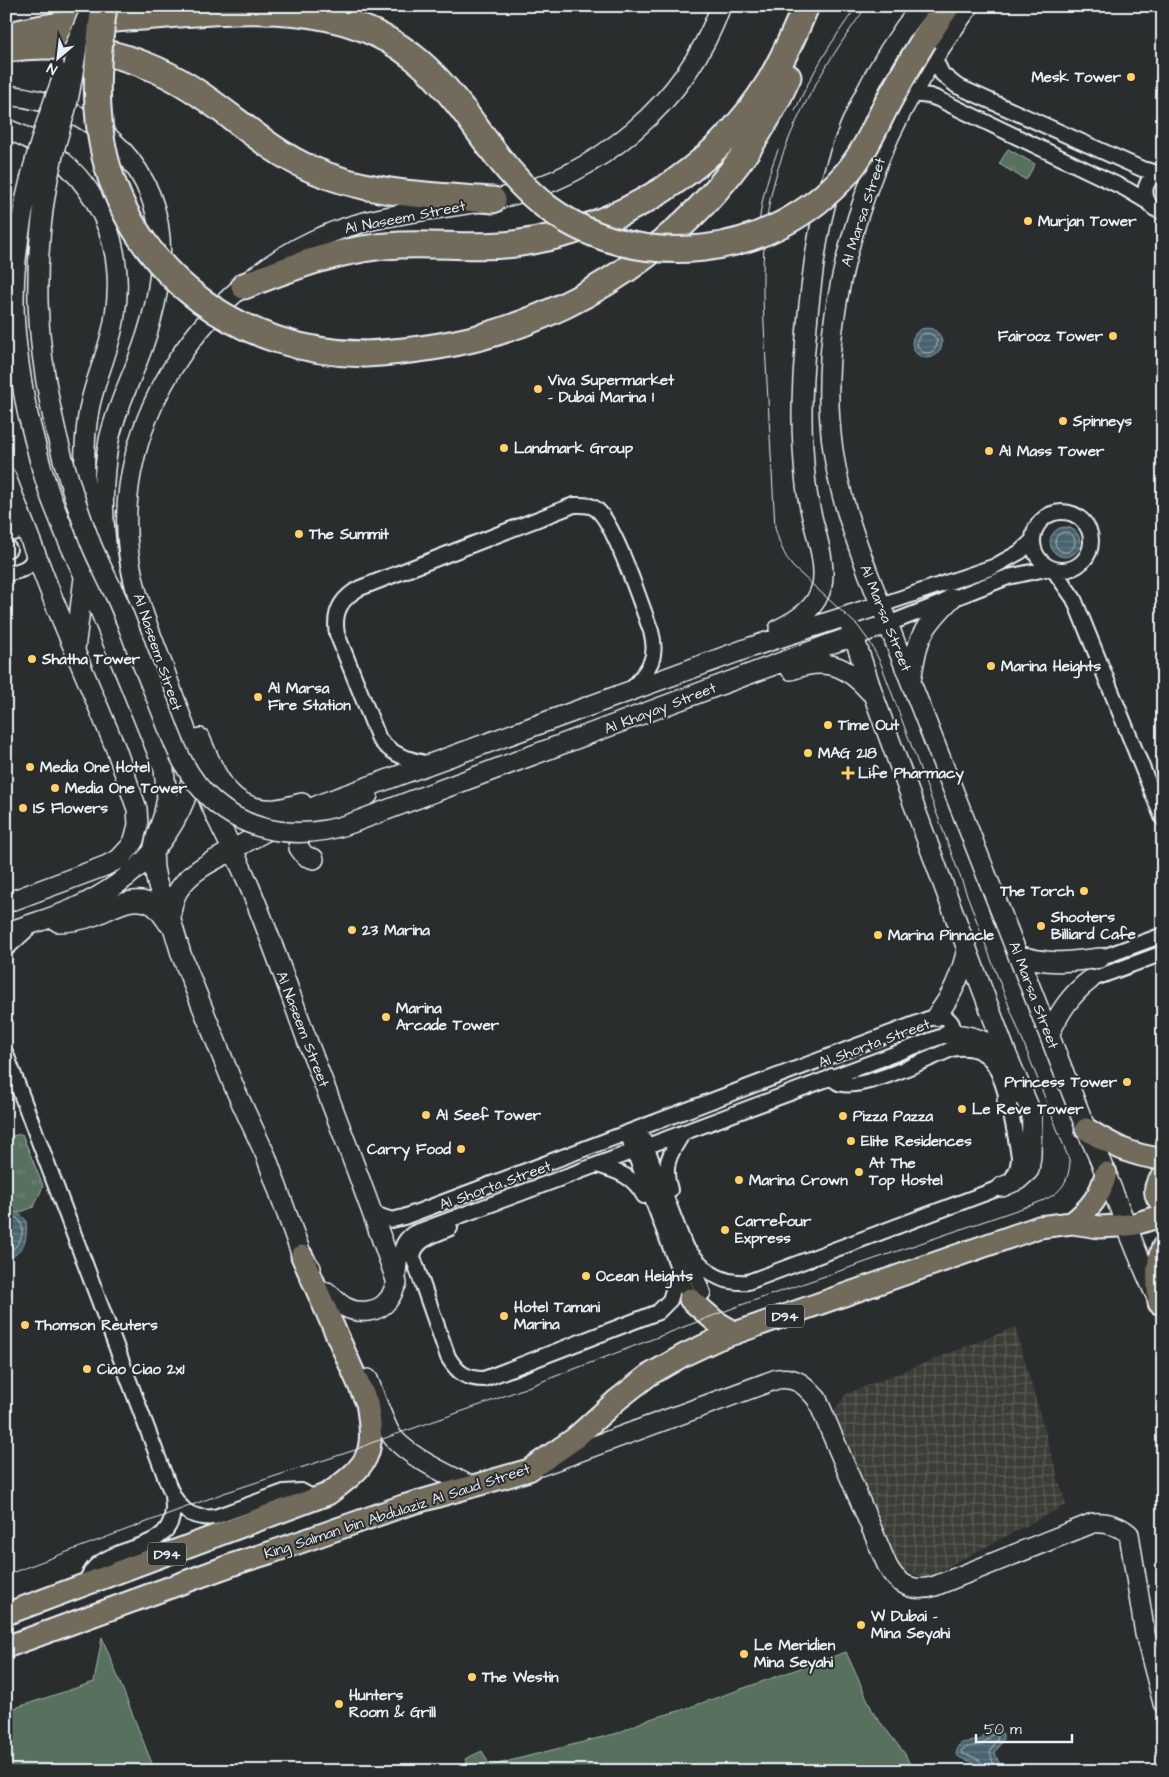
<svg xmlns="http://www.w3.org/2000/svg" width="1169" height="1777" viewBox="0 0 1169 1777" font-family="'Architects Daughter',sans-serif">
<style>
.industrial{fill:url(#industrial-grid)}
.grass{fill:url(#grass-tufts);stroke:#a0b1ac}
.garden{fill:#58715f;stroke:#a0b1ac}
.water{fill:url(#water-rules);stroke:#899ca5}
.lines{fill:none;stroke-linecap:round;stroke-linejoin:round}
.shore{stroke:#a9b8c1;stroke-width:1}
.street-casing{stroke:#e8f1f8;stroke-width:18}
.secondary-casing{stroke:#e8f1f8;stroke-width:22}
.primary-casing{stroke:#e8f1f8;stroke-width:25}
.highway-casing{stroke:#e8f1f8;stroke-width:29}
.street{stroke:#2a2d2e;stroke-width:14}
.secondary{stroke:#2a2d2e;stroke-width:19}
.primary{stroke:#726b5a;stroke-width:21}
.highway{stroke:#726b5a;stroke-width:25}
.tram{stroke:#e8f1f8;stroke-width:1}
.secondary-bridge-casing{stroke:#e8f1f8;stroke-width:22;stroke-linecap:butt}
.highway-bridge-casing{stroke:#e8f1f8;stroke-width:29;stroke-linecap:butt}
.secondary-bridge{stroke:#2a2d2e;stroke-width:19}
.highway-bridge{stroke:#726b5a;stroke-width:25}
.poi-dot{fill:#ffd166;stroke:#2a2d2e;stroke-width:2}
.labels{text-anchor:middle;stroke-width:4;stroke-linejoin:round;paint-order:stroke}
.shield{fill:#2a2d2e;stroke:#afb6bb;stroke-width:1}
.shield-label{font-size:14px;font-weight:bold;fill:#e8f1f8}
.poi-label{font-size:15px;font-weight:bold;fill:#e8f1f8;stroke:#2a2d2e;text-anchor:start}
.street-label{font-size:15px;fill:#e8f1f8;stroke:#2a2d2e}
</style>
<defs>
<pattern id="industrial-grid" width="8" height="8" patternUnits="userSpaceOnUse" patternTransform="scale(1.25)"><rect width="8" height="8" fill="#3e3d39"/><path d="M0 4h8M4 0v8" fill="none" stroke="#5a5a56"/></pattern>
<pattern id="grass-tufts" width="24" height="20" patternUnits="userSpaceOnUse" patternTransform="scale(1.25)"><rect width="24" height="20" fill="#58715f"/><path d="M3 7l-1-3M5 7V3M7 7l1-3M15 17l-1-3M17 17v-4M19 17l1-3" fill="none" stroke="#708677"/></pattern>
<pattern id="water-rules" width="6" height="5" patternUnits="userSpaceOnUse" patternTransform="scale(1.25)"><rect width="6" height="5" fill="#4a636e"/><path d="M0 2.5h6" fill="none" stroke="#647a83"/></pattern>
</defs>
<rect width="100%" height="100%" fill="#2a2d2e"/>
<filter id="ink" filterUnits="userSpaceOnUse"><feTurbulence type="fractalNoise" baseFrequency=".02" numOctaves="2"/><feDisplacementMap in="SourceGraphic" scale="10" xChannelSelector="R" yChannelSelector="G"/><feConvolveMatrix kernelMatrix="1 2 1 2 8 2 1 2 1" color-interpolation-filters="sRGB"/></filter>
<g filter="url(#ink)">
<path class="industrial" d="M1015,1327L1066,1505L926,1578L899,1569L833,1413L846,1394Z"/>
<path class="grass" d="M1008,149L1035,164L1026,180L999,164Z
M22,1134L43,1186L34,1207L18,1213H6V1137Z"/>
<path class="garden" d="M102,1637L155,1771H6V1711L94,1682Z
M846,1652L874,1714L905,1754L913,1771H470L465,1759L482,1751L490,1766L618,1733L646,1720L679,1711Z"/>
<path class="water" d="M912 343a15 15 0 1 1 30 0a15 15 0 1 1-30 0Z
M1050 542a15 15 0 1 1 30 0a15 15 0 1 1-30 0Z
M6,1213H18L26,1220C28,1243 24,1249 6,1262Z
M991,1728L999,1730L1003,1734V1739L995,1753L1001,1768L981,1771C974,1758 966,1763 956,1755L958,1746L962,1743L980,1740Z"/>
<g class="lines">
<path class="shore" d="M917 343a10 10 0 1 1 20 0a10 10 0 1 1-20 0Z
M1055 542a10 10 0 1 1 20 0a10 10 0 1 1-20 0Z
M6,1217L17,1218C30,1231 17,1247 6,1256
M985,1771L987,1769C980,1759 975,1757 963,1754L961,1751L965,1748L982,1744L995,1733L998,1737L990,1752L993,1763L988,1769L990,1771"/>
<g class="street-casing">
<path id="street" d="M934,57L942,74L957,86L1142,169L1158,173
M911,94L930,96L938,99L1126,189L1146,201
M1163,173C1139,176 1140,208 1163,212
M1033 541a29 29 0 1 1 58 0a29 29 0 1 1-58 0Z
M6,535L26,529
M6,550L9,549
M1053,569L1074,599L1163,819
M6,574C21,570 31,570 35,553
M881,605L993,567L1020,552L1033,540
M888,624L1008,577L1050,568
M430,764C409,760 393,756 379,739L337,634C333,612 341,598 360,588L574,505C582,505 590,504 596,509C614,521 642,607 651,631C659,659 648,670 631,690
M6,949L31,926
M1100,958L1163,935
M1090,980L1163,953
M6,1054L168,1484C177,1507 189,1520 215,1517L284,1492L301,1491L316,1499
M627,1133L690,1299L698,1298L703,1293L643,1138
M597,1165C617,1171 634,1176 644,1196
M670,1190C662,1164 670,1154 683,1133
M374,1214L392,1220L404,1217L936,1016C943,1016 949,1018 952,1024L948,1034L414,1233C397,1244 401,1260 398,1277
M450,1228C435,1235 415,1239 413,1257L448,1357C457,1372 465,1379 484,1379L658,1312L670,1300L679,1270
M686,1248C705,1270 717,1284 748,1282L1002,1187C1014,1180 1019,1170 1019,1156C1015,1132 1006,1078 991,1060C981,1049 967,1046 952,1049C932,1057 854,1095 837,1082C836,1082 832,1077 832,1076
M85,1584C88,1577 91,1570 97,1565C127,1541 181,1551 172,1496"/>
</g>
<g class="secondary-casing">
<path id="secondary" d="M969,6C949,34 928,64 911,94C854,195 816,335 833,450C839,493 853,533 868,573L1086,1129C1113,1185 1131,1244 1158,1300
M6,95C51,99 89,116 120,148C178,209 165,291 137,362C127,388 115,413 109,440C100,489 102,535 113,583
M6,129C86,157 128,232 115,315C111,348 95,377 89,410C82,448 84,488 88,527
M27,411L42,470L51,498L67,538L101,613L164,769L167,798L163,817L157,834L153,851L154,868L157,883L171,920L181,954L235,1089L266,1156L302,1256L311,1268
M6,477L53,599L116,749L137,809L138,825L134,840L130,847L119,859L105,866L6,903
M847,616L874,697L967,949L1007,1055L1032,1114L1031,1156L1029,1170L1018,1180L1002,1187
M779,629C799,619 817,608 822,585C827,561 813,527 809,503C805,485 804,465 803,447C800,403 804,358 808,314C812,278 816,241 825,206C841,133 875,64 921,6
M75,649L84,578
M791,670C826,657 846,665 870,692
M911,681C918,637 920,630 952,598
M637,716L833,643L888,624
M200,738C215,773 229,813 276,809C285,808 293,805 302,803
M314,859L305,856L299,848L298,839L301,830L308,824L339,812L368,795
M171,920C171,906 174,894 183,884C192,872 207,864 220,857C254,837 288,819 323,803L751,647L881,605
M58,922C70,922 82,920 93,916C112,909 133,893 153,905C159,909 164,917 168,923
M6,933C29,924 53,918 75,908C136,881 183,831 195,764
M1018,955C1048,965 1069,962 1100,958
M936,1016C953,995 961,974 967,949
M948,1034C970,1034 989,1041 1007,1055
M1049,1035C1059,1013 1070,995 1090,980
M1007,1100L1020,1086
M327,1292C332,1296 338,1303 345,1307C358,1314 379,1313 388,1300C392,1296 394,1288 397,1283C369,1201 338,1121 307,1040C287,985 268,929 245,876C234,850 219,826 209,800C204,787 200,774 196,761C186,729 174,698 163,666C149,630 134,593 129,555C110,420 209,279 333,232C385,212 442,210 496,199C597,178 686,103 721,6
M368,1379C374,1394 384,1424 392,1436C407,1456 450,1476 473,1487
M540,1466L777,1379C796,1376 805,1385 817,1399L887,1565C897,1585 914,1593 935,1586L1093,1523C1107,1522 1118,1525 1129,1534L1145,1634L1163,1703"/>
</g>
<g class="primary-casing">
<path id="primary" d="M1086,1129C1112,1145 1131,1156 1163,1159
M1163,1177C1153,1185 1153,1196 1163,1204
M1072,1223C1090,1209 1101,1195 1106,1173
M690,1299L715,1321L736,1333
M1159,1303C1158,1284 1155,1265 1163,1247
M6,1614L328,1494C369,1464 376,1455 367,1403L302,1256
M6,1647L237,1563L272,1552L403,1506L529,1470L574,1439L617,1400L649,1375L684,1355L718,1339L1039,1227L1072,1223L1099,1227L1118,1226L1135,1224L1163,1215"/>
</g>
<g class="highway-casing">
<path id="highway" d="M6,36C60,22 113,19 167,15C250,9 342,1 412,56C432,71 448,91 464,111
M924,40L947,6
M6,49C74,39 144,55 201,95C238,120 270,151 311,169C369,195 431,195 493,200
M244,286C295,266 345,247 400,245C438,243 476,249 514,244C618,230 714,172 770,81C784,57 795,32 806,6
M365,354C404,352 443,347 481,337C616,299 731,206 788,77"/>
</g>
<use href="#street" class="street"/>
<use href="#secondary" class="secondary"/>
<use href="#primary" class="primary"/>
<use href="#highway" class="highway"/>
<path class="tram" d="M795,111C811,74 833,39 857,6
M758,240C759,208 766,180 778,150
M6,1575L224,1493L355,1450L371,1443L486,1403L741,1305L1034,1204C1056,1196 1068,1188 1070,1162L995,970L881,664L871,644L858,626L793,567C783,554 779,542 775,527C772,472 769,418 766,364C763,302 758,240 775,179C792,117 829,58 867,6"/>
<g class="secondary-bridge-casing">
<path id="secondary-bridge" d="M78,39C75,61 72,83 67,105C63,120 58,135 54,151C42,200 37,252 38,302C41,386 61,466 91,544C98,561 107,578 115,595C124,614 131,634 138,653C146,674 155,694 163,715C175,747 186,777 213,801C252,835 304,840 352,823L637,716
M74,49L92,6
M27,411C20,375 14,338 14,301C14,224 36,146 64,74"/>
</g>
<g class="highway-bridge-casing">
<path id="highway-bridge" d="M104,6C97,57 93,107 105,157C135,278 244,353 365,354
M464,111C489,145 513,182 548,208C639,275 772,259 846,174C864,154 874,129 886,106C898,83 911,62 924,40"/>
</g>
<use href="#secondary-bridge" class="secondary-bridge"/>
<use href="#highway-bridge" class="highway-bridge"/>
</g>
</g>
<g class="poi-dot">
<circle cx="1131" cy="77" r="5"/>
<circle cx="1028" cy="221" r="5"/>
<circle cx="1113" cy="336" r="5"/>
<circle cx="538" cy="389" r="5"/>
<circle cx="1063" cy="421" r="5"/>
<circle cx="504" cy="448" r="5"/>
<circle cx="989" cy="451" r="5"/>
<circle cx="299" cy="534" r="5"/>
<circle cx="32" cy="659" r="5"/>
<circle cx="991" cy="666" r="5"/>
<circle cx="258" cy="697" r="5"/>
<circle cx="828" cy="725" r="5"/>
<circle cx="808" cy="753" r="5"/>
<circle cx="30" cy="767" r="5"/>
<path d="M845.5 765.5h5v5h5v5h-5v5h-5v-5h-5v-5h5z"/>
<circle cx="55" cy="788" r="5"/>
<circle cx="23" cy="808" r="5"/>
<circle cx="1084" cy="891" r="5"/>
<circle cx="1041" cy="926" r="5"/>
<circle cx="352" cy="930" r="5"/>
<circle cx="878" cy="935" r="5"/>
<circle cx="386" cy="1017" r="5"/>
<circle cx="1127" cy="1082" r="5"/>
<circle cx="962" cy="1109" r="5"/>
<circle cx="426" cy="1115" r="5"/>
<circle cx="843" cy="1116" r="5"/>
<circle cx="851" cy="1141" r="5"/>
<circle cx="461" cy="1149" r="5"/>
<circle cx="859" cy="1172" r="5"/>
<circle cx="739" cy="1180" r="5"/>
<circle cx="725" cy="1230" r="5"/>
<circle cx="586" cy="1276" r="5"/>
<circle cx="504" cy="1316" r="5"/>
<circle cx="25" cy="1325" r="5"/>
<circle cx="87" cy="1369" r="5"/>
<circle cx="861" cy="1625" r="5"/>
<circle cx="744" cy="1654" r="5"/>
<circle cx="472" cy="1677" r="5"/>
<circle cx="339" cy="1704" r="5"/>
</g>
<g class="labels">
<g class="shield">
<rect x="766" y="1304.5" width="38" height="23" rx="4"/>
<rect x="148" y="1542.5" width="38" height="23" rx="4"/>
</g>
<g class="shield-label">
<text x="785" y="1321">D94</text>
<text x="167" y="1559">D94</text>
</g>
<g class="poi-label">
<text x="1121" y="82" text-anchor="end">Mesk Tower</text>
<text x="1038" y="226">Murjan Tower</text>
<text x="1103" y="341" text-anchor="end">Fairooz Tower</text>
<text x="548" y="385">Viva Supermarket<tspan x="548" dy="17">- Dubai Marina 1</tspan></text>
<text x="1073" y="426">Spinneys</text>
<text x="514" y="453">Landmark Group</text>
<text x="999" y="456">Al Mass Tower</text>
<text x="309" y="539">The Summit</text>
<text x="42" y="664">Shatha Tower</text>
<text x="1001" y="671">Marina Heights</text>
<text x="268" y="693">Al Marsa<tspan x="268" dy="17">Fire Station</tspan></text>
<text x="838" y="730">Time Out</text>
<text x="818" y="758">MAG 218</text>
<text x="40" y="772">Media One Hotel</text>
<text x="858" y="778">Life Pharmacy</text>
<text x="65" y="793">Media One Tower</text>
<text x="33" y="813">IS Flowers</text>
<text x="1074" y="896" text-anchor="end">The Torch</text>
<text x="1051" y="922">Shooters<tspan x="1051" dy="17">Billiard Cafe</tspan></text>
<text x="362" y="935">23 Marina</text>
<text x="888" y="940">Marina Pinnacle</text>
<text x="396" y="1013">Marina<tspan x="396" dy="17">Arcade Tower</tspan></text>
<text x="1117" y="1087" text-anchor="end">Princess Tower</text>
<text x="972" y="1114">Le Reve Tower</text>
<text x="436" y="1120">Al Seef Tower</text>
<text x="853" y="1121">Pizza Pazza</text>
<text x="861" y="1146">Elite Residences</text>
<text x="451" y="1154" text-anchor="end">Carry Food</text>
<text x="869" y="1168">At The<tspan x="869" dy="17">Top Hostel</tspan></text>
<text x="749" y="1185">Marina Crown</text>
<text x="735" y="1226">Carrefour<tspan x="735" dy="17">Express</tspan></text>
<text x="596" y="1281">Ocean Heights</text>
<text x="514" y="1312">Hotel Tamani<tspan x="514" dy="17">Marina</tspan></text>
<text x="35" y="1330">Thomson Reuters</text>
<text x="97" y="1374">Ciao Ciao 2x1</text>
<text x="871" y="1621">W Dubai -<tspan x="871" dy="17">Mina Seyahi</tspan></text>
<text x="754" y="1650">Le Meridien<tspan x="754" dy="17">Mina Seyahi</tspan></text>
<text x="482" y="1682">The Westin</text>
<text x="349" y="1700">Hunters<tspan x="349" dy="17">Room &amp; Grill</tspan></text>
</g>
<g class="street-label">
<text transform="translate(863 212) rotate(-72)" y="5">Al Marsa Street</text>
<text transform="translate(405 217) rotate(-11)" y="5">Al Naseem Street</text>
<text transform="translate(886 618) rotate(68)" y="5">Al Marsa Street</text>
<text transform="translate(158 652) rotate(71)" y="5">Al Naseem Street</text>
<text transform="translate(660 708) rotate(-21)" y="5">Al Khayay Street</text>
<text transform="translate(1034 995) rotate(69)" y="5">Al Marsa Street</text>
<text transform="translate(303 1029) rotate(69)" y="5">Al Naseem Street</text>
<text transform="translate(874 1043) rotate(-20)" y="5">Al Shorta Street</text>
<text transform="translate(495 1185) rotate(-20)" y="5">Al Shorta Street</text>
<text transform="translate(397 1511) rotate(-18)" y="5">King Salman bin Abdulaziz Al Saud Street</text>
</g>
</g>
<rect width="1169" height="1777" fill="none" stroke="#2a2d2e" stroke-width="25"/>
<rect x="12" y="12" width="1144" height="1752" fill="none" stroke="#e8f1f8" stroke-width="2" filter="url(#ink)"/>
<g transform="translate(58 58) rotate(208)" stroke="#2a2d2e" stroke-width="4" paint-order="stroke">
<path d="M0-4L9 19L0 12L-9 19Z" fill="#e8f1f8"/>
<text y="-8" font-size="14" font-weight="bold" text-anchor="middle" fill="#e8f1f8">N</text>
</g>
<path d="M976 1734v8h96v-8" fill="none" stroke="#e8f1f8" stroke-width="2.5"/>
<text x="984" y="1734" font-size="15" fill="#e8f1f8" stroke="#2a2d2e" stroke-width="4" paint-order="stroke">50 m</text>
</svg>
